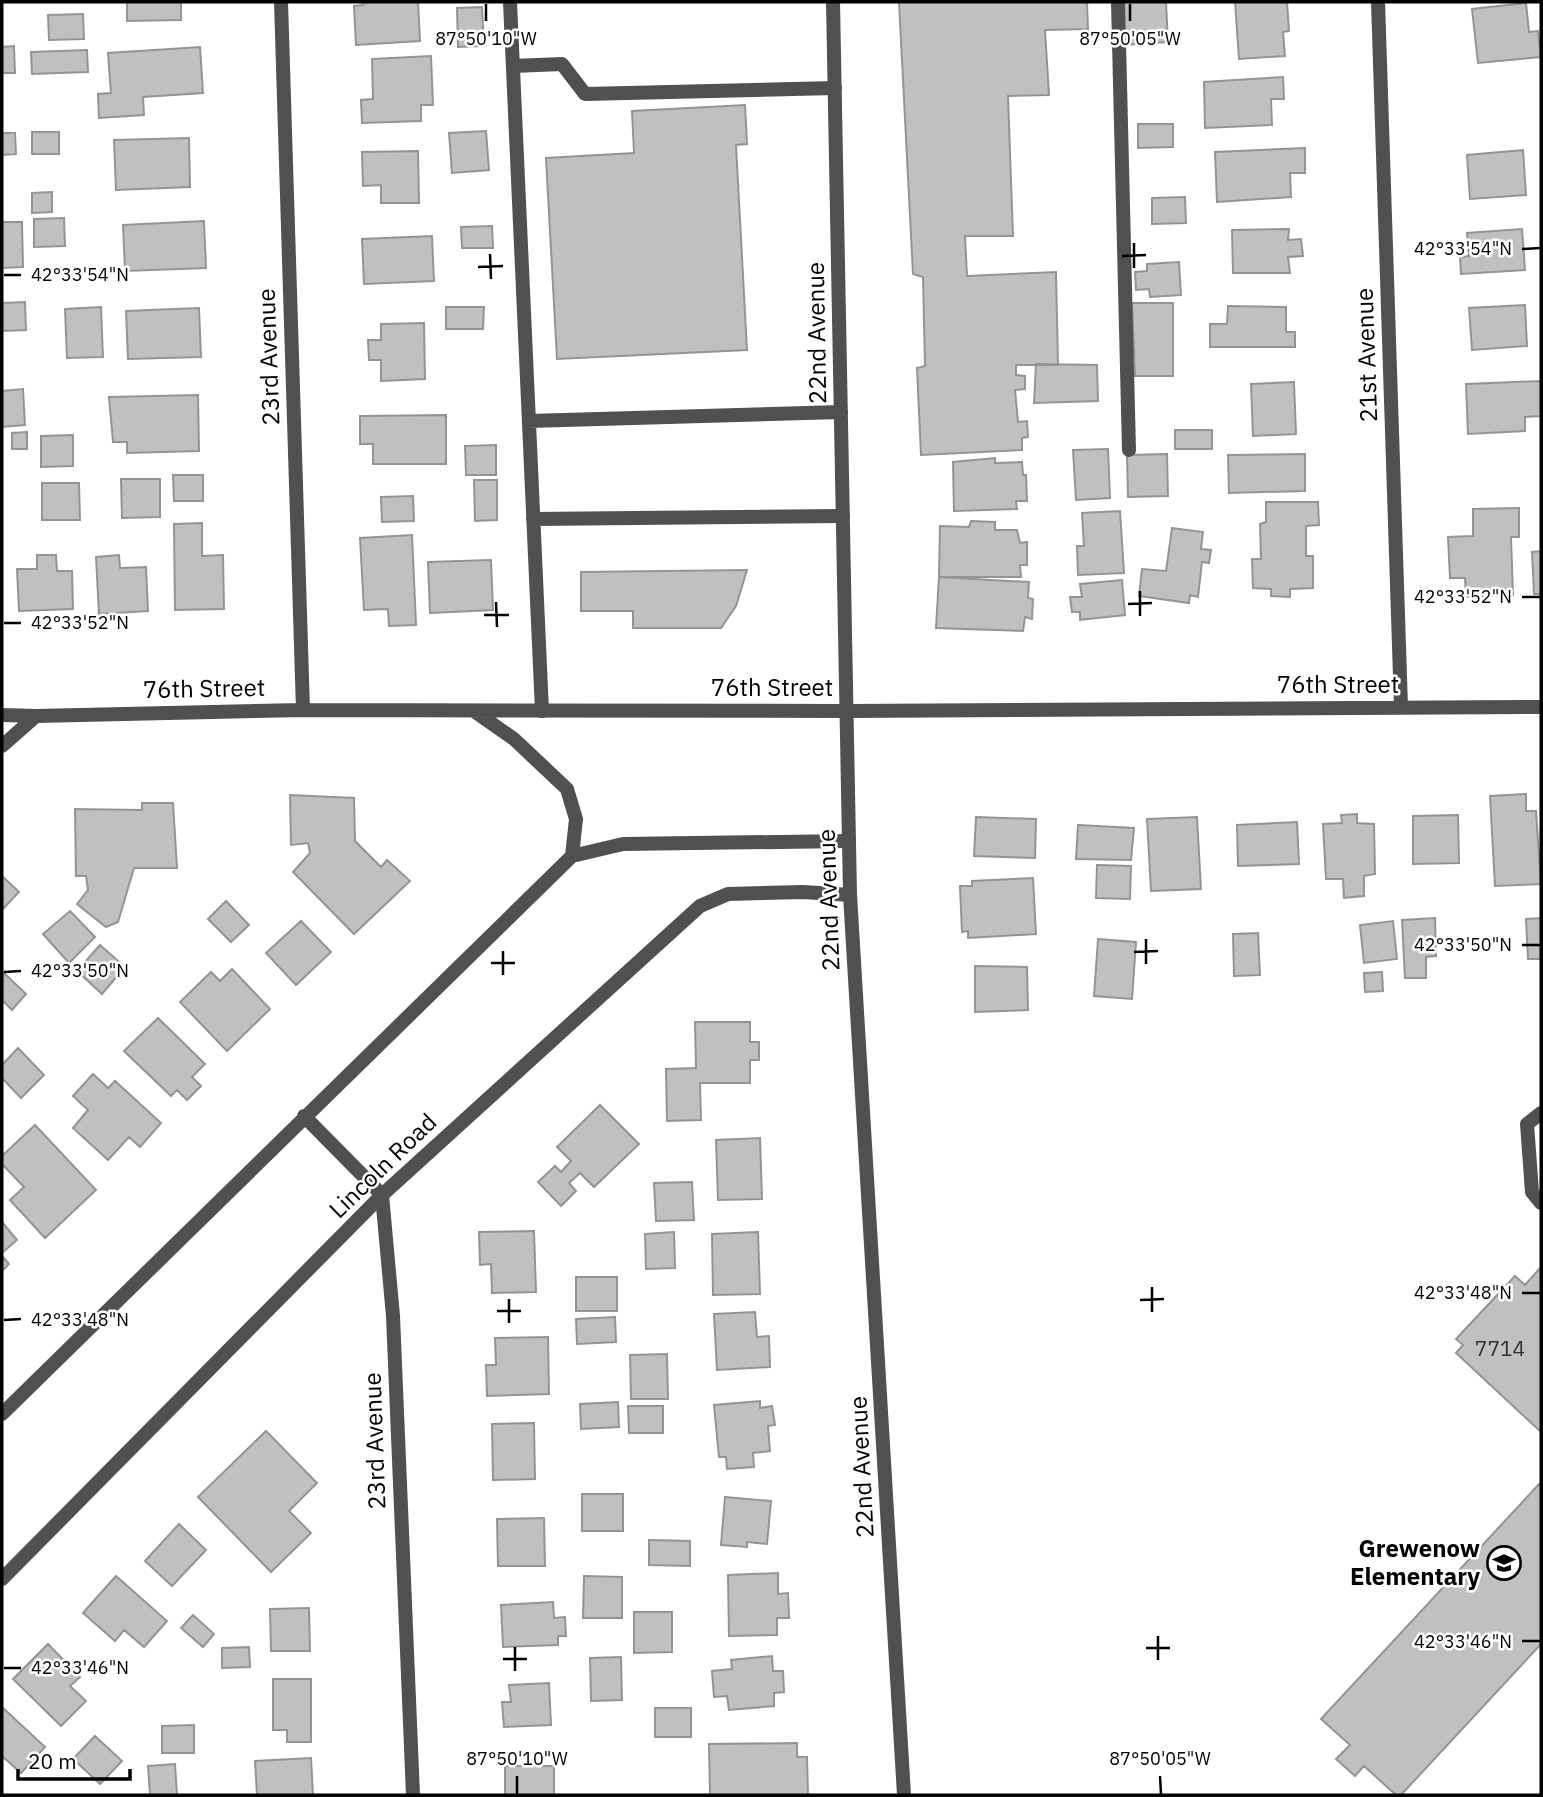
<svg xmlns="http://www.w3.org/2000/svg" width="1543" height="1797" viewBox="0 0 1543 1797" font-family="'IBM Plex Sans',sans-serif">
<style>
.building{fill:#c0c0c0;stroke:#949494;stroke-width:2}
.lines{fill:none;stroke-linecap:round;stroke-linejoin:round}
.service{stroke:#505050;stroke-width:14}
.minor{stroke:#505050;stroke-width:14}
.tertiary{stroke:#505050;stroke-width:14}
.ticks{fill:none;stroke:#000;stroke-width:2.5}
.labels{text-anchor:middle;stroke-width:5;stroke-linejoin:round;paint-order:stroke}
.number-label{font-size:21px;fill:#303030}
.street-label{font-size:24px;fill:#000;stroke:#fff}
.poi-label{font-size:24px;font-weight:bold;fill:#000;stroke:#fff;text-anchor:end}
.ticks-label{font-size:18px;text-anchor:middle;fill:#000;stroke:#fff;stroke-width:5;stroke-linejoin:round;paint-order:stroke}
</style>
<rect width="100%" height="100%" fill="#fff"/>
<path class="building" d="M127,2H181V20L127,21Z
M363,2H418L420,41L356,45L354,6L363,5Z
M899,2H1087L1088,29L1045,30L1049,95L1008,96L1013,236H965L967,276L1056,272L1058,365H1016V375L1025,376V389L1015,390L1018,422L1027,421L1028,437L1022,438V450L921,455L917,368L925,366L923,277L913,274Z
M1121,2H1166L1168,42L1123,45Z
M1235,2H1287L1289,31L1283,32L1285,56L1239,59Z
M1526,3L1529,32L1538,31L1541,57L1478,63L1472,9Z
M482,7L484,46L458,47L457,8Z
M83,14L84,39L49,40L48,15Z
M14,46L15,73H2V47Z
M200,47L203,93L143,97L144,115L99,118L98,94L111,93L108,53Z
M87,50L88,72L32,74L31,52Z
M431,56L433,105H421V121L362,123L361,100L373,99L372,59Z
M1283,77L1284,99H1271L1272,125L1205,128L1204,82Z
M745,105L747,144L736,145L747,350L557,359L546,158L634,153L632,111Z
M1138,124H1173V147L1138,148Z
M486,131L489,170L452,173L449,133Z
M32,132H59V154H32Z
M2,133H15L16,154L2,155Z
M189,138L190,187L116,190L114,140Z
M1305,148V173H1290L1291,197L1217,202L1215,152Z
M1523,150L1526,195L1470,199L1467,155Z
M418,151L419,203H381V185L363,186L362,152Z
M52,192V212L32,213V193Z
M1185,197L1186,223L1152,224V198Z
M64,218L65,246L34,247V219Z
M204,221L206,268L125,271L123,225Z
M2,222H22L23,267L2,268Z
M492,226L493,248H462L461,227Z
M1289,229L1288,240L1301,239L1303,256L1288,257L1290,273H1233L1232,230Z
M1522,229L1525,270L1461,274L1460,257L1469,256L1467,233Z
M432,236L434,281L364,284L362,239Z
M1179,262L1181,295L1150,297L1149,289L1136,290L1135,272L1147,271V264Z
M25,302L26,330L2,331V303Z
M1132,303H1173V376H1135Z
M1525,305L1527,346L1472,350L1469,308Z
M1228,306L1286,307V332H1295V347H1210V324H1227Z
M101,307L103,357L67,358L65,309Z
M446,307H484L483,329H446Z
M199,308L201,357L128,359L126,311Z
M424,323L425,379L381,381V360H369L368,340H381V324Z
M1036,364L1097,365L1098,401L1034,403Z
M1541,381V416L1525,417V431L1468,434L1466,384Z
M1294,382L1296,434L1253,436L1251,384Z
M23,389L25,425L2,427V391Z
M198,395L199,451L127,453V442H113L109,397Z
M446,415V464H373V444H360V416Z
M1175,430H1212V449H1175Z
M27,432V449H12V433Z
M73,435V466L41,467V436Z
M496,445V475H466L465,446Z
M1108,449L1110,498L1076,500L1073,450Z
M1167,454L1168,496L1128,497L1127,455Z
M1305,454V491L1229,493L1228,455Z
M995,458V463L1022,462L1023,475H1026L1027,501H1016L1017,509L954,511L953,462Z
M173,475H203V501H174Z
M121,479H160V517L122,518Z
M474,480H497V520L475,521Z
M42,483H79L80,520H42Z
M413,496L414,521L382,522L381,497Z
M1266,502H1318L1319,525L1306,526V556H1313V588L1290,589V597L1271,596V589L1253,588L1252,559H1261L1260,524L1266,522Z
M1519,508V537H1511L1513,595L1466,597L1465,578H1450L1448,537L1473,536V509Z
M1120,511L1124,573L1078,575L1077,546H1084L1082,513Z
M971,521L995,522V530H1017L1020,543L1027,542V565H1020L1021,577H939L940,526L969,527Z
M202,523V556L223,555L224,609L175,610L174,524Z
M1172,528L1203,532L1201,549L1211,550L1209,563L1202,562L1198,597L1190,595L1189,603L1139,596L1142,569L1166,571Z
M412,535L416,625L389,626L388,609L364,610L360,538Z
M1541,551V594H1534L1532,552Z
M37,555H56L57,571H72L73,609L19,611L17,569H37Z
M119,555L120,568L146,567L148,611L99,614L96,557Z
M491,560L493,610L430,613L428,562Z
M747,570L736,606L721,628H633V611H581V572Z
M939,577L1029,582L1028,598L1033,599L1032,619L1025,617L1023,631L936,628Z
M1122,580L1125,615L1080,620V612H1072L1070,597H1082L1080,584Z
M1526,794V811H1536L1541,884L1495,886L1490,796Z
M290,795L354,798L355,841L381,867L387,860L410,881L354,934L293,872L310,853L308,843L291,845Z
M142,803H173L177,868H134L118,922L106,927L77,904L88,890L86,876H76L75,809L142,810Z
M1357,814V823L1374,824L1375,874L1364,876V896L1344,898L1343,879H1326L1323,824L1342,823L1341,815Z
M1458,815L1459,863L1413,864V816Z
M976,817L1036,819L1035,858L974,856Z
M1197,817L1201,889L1151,891L1147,819Z
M1297,822L1299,864L1238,866L1237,825Z
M1078,825L1134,828L1131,860L1076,859Z
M1097,865L1131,866L1130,899L1096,898Z
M2,876L19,892L2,910Z
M1033,878L1036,934L968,938V931L962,932L960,886H972V881Z
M226,901L249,925L231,942L208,919Z
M70,911L95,937L69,963L43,934Z
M1435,918L1436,956L1426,957V978H1405L1402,920Z
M1541,918V959H1528L1526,919Z
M301,921L331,952L296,985L266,953Z
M1393,921L1397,959L1364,963L1360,925Z
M1258,933L1260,975L1234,976L1233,934Z
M1098,939L1136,942L1132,999L1094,996Z
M100,945L125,967L102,994L77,971Z
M975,966L1027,967L1028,1010L975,1012Z
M232,969L270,1009L227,1051L180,1002L211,972L220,981Z
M3,972L26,994L12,1010L2,1000Z
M1382,972L1383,991L1365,992L1364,973Z
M158,1018L205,1064L192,1077L201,1086L187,1100L177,1090L171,1096L124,1051Z
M695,1022H750V1042H759V1060H750V1083H700L701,1120L667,1121L666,1069L696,1068Z
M18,1048L44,1075L21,1098L2,1078V1065Z
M93,1074L108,1088L115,1081L161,1123L140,1147L129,1137L108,1160L73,1128L88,1110L73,1096Z
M600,1105L639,1144L594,1187L580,1173L569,1183L576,1191L561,1206L538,1182L555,1166L561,1172L571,1161L557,1147Z
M35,1125L96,1190L45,1238L10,1200L24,1187L2,1164V1156Z
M760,1138L762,1199L718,1200L716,1140Z
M692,1182L694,1220L656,1221L654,1183Z
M2,1222L17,1240L2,1253Z
M534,1231L536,1292L492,1293L491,1264L480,1265L479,1232Z
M674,1232L675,1268L646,1269L645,1234Z
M758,1232L760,1294L713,1295L712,1234Z
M2,1256L9,1264L2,1271Z
M1541,1267V1432L1456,1353L1463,1345L1456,1339L1515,1276L1525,1285Z
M576,1277H617V1311H576Z
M755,1312L757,1337L769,1336L770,1367L717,1370L714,1314Z
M615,1317L616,1342L577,1344L576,1319Z
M548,1337L549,1394L487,1396L486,1365H496L495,1338Z
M667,1354L668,1399H631L630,1355Z
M760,1401V1408L772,1406L775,1425L768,1426L770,1451L753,1453L754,1467L727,1469L726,1457H719L714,1405Z
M618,1402L619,1427L581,1429L580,1404Z
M628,1406H663V1433H629Z
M534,1423L535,1479L493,1480L492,1424Z
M266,1431L317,1483L289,1511L311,1533L271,1572L198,1497Z
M1541,1482V1644L1401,1795H1396L1364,1766L1355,1776L1336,1759L1350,1745L1321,1719Z
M582,1494H623V1531H582Z
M725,1497L771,1501L767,1544L747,1542V1547L721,1545Z
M544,1518L545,1566H498L497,1519Z
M179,1524L206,1550L172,1586L145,1561Z
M649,1540L690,1541V1566L649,1565Z
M778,1573V1594L788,1593L789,1618H777V1635L729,1636L728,1575Z
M116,1576L167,1621L144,1647L124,1630L115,1641L83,1613Z
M584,1576L622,1577V1618H583Z
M553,1602L554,1618L565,1617L566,1636H558V1645L503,1647L501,1605Z
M309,1608L310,1651H271L270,1609Z
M634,1612H672V1652L634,1653Z
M193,1615L214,1634L203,1647L181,1628Z
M48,1644L80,1677L70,1686L86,1701L61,1726L13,1679Z
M249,1647L250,1667L222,1668V1648Z
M772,1656L773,1671H783L784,1692L774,1693V1706L729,1710L727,1696L714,1697L712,1671L732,1669L731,1660Z
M621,1657L622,1700L591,1701L590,1658Z
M273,1679H311V1742H287V1730H273Z
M549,1683L551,1725L504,1727L502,1702H511L509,1685Z
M2,1707L45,1747L21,1773L2,1756Z
M655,1708H691V1737H655Z
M194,1725V1753H162V1726Z
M95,1736L122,1761L100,1784L73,1759Z
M797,1743V1757H807L808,1795H710L709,1744Z
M311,1758L313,1795H257L255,1761Z
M175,1764L177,1795H150L148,1766Z
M505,1766H554V1795H505Z"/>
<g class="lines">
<path class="service" d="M510,2L542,711
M1118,2L1129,450
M513,66L562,64L585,94L835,88
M529,421L841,412
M533,519L843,516
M1541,1113L1527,1124L1532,1192L1541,1203"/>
<path class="minor" d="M281,2L303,710
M1378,2L1401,707
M2,715L36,716L303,710L847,711L1541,707
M2,746L36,716
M572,856L623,844L848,841
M304,1116L382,1195L393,1316L413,1795
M2,1414L572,856L576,819L567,789L514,739L474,711
M2,1579L382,1195L700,906L728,894L803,892L850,895"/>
<path class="tertiary" d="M833,2L850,895L904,1795"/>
</g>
<path class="ticks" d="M486,4V21M1130,4V21M1134,243V268M1522,249L1540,248M490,254L491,279M1122,256L1146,255M478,267L503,266M4,275H21M1140,591V616M1522,597H1540M496,602L497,627M1128,604L1152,603M484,615H509M4,623H21M1146,939V964M1522,945H1540M503,951V975M1134,952L1158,951M491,963H515M4,972L21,971M1152,1287V1312M1522,1293H1540M509,1299V1323M1140,1300L1164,1299M497,1311H521M4,1320L21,1319M1158,1636V1660M1522,1641H1540M515,1647V1671M1146,1648H1170M503,1659H527M4,1668H21M517,1776V1794M1160,1776L1161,1794"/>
<defs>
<g id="school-ring" transform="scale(1.75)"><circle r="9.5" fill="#fff" stroke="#000" stroke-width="1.5"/><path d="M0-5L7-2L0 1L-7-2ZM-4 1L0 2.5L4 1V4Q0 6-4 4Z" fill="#000"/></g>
</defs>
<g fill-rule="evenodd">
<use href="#school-ring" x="1504" y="1563"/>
</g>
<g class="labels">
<g class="number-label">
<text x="1500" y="1356">7714</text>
</g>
<g class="street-label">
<text transform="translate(817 333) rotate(-91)" y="8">22nd Avenue</text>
<text transform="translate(1367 355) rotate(-92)" y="8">21st Avenue</text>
<text transform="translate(269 357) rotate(-92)" y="8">23rd Avenue</text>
<text x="1338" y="693">76th Street</text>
<text x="772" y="696">76th Street</text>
<text transform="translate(204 689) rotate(-1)" y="8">76th Street</text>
<text transform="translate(829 900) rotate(-92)" y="8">22nd Avenue</text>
<text transform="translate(383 1166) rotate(-44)" y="8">Lincoln Road</text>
<text transform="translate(375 1441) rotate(-92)" y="8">23rd Avenue</text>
<text transform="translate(862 1467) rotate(-93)" y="8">22nd Avenue</text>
</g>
<g class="poi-label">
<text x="1480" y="1557">Grewenow<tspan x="1480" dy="28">Elementary</tspan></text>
</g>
</g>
<g class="ticks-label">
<text x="486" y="45">87°50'10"W</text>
<text x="1130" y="45">87°50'05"W</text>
<text x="1463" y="255">42°33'54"N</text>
<text x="80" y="281">42°33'54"N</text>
<text x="1463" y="603">42°33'52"N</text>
<text x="80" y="629">42°33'52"N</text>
<text x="1463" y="951">42°33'50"N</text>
<text x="80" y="977">42°33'50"N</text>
<text x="1463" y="1299">42°33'48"N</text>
<text x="80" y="1326">42°33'48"N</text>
<text x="1463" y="1648">42°33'46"N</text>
<text x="80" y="1674">42°33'46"N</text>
<text x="517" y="1765">87°50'10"W</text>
<text x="1160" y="1765">87°50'05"W</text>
</g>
<rect width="1543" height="1797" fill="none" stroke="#000000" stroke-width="7"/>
<path d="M18 1769v10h112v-10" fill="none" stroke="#000000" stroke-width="3.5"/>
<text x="28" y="1769" font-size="21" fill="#000000" stroke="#ffffff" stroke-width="5" paint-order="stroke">20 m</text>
</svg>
